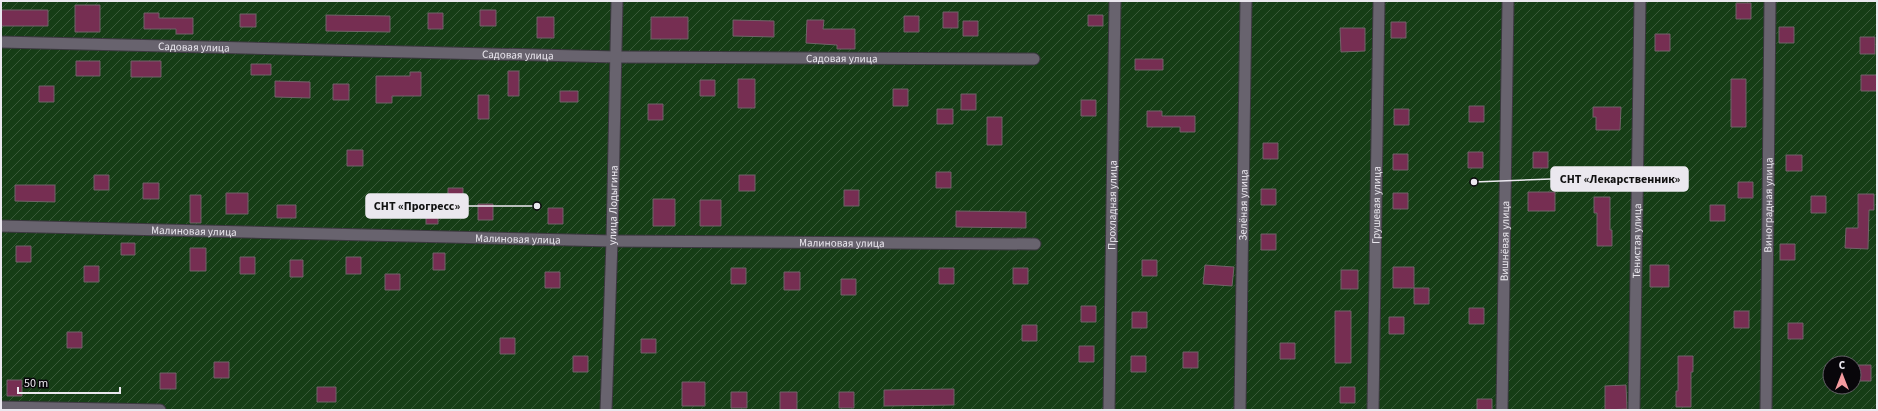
<svg xmlns="http://www.w3.org/2000/svg" width="1878" height="411" viewBox="0 0 1878 411" font-family="'Source Sans 3',sans-serif">
<style>
.garden{fill:url(#garden-furrows);fill-rule:evenodd}
.building{fill:#762e52;stroke:#706368}
.lines{fill:none;stroke-linecap:round;stroke-linejoin:round}
.street-casing{stroke:#3b383f;stroke-width:13}
.street{stroke:#68636e;stroke-width:11}
.labels{text-anchor:middle;stroke-width:3;stroke-linejoin:round;paint-order:stroke}
.street-label{font-size:11px;fill:#ebe8ef;stroke:#08060a}
.leader{fill:none;stroke:#ebe8ef;stroke-width:1.5}
.callout-dot{fill:#ebe8ef;stroke:#08060a;stroke-width:1.5}
.callout{fill:#ebe8ef;stroke:#ebe8ef;stroke-width:1.5}
.callout-label{font-size:12px;text-anchor:middle;font-weight:bold;fill:#111}
</style>
<defs>
<pattern id="garden-furrows" width="10" height="10" patternUnits="userSpaceOnUse"><rect width="10" height="10" fill="#163d16"/><path d="M-1 1l2-2M0 10L10 0M9 11l2-2" fill="none" stroke="#385938"/></pattern>
</defs>
<rect width="100%" height="100%" fill="#1f1a23"/>
<path class="garden" d="M1,1H1877V410H1ZM1830,363H1854V387H1830Z"/>
<path class="building" d="M1736,3H1751V19H1736Z
M75,5H100V32H75Z
M1,10H48V26H1Z
M480,10H496V26H480Z
M943,12H958V28H943Z
M144,13H159V18H193V34H176V29H144Z
M428,13H443V29H428Z
M240,14H256V27H240Z
M326,15L390,16V32L326,31Z
M1088,15H1103V26H1088Z
M904,16H919V32H904Z
M537,17H554V38H537Z
M651,17H688V39H651Z
M733,20L774,21V37L733,36Z
M807,20H824L823,29H855V49H837V45L806,43Z
M963,21H978V36H963Z
M1391,22H1406V38H1391Z
M1779,27H1794V43H1779Z
M1340,28H1365V51L1341,52Z
M1655,34H1670V51H1655Z
M1860,37H1875V54H1860Z
M1135,59H1163V70H1135Z
M76,61H100V76H76Z
M131,61H161V77H131Z
M251,64H271V75H251Z
M508,71H519V96H508Z
M410,72H421V96H392V103H376V76H410Z
M1861,75H1877V91H1861Z
M738,79H755V108H738Z
M1731,79H1746V127H1731Z
M700,80H715V96H700Z
M275,81L310,82V98L275,97Z
M333,84H349V100H333Z
M39,86H54V102H39Z
M893,89H908V106H893Z
M560,91H578V102H560Z
M961,94H976V110H961Z
M478,95H489V119H478Z
M1081,100H1096V116H1081Z
M648,104H663V120H648Z
M1469,106H1484V122H1469Z
M1593,107H1621L1620,130H1596V117H1593Z
M937,109H953V124H937Z
M1394,109H1409V125H1394Z
M1147,111H1162V116H1195V132H1180V127H1147Z
M987,117H1002V145H987Z
M1263,143H1278V159H1263Z
M347,150H363V166H347Z
M1468,152H1483V168H1468Z
M1533,152H1548V168H1533Z
M1393,154H1408V170H1393Z
M1786,155H1802V171H1786Z
M936,172H951V188H936Z
M94,175H109V190H94Z
M739,175H755V191H739Z
M1738,182H1753V198H1738Z
M143,183H159V199H143Z
M15,185H55V202L15,201Z
M448,188H463V204H448Z
M1261,189H1276V205H1261Z
M844,190H859V206H844Z
M1528,192H1555V211H1528Z
M226,193H248V214H226Z
M1393,193H1408V209H1393Z
M1858,194H1874V210H1869L1868,249L1845,248L1846,228H1858Z
M190,195H201V223H190Z
M1811,196H1826V213H1811Z
M1594,197H1610V230H1612V246H1597V213H1594Z
M653,199H675V226H653Z
M700,200H721V226H700Z
M478,204H493V220H478Z
M277,205H296V218H277Z
M1710,205H1725V221H1710Z
M548,208H563V224H548Z
M426,210H438V224H426Z
M956,211L1026,212V228L956,227Z
M1261,234H1276V250H1261Z
M121,243H135V255H121Z
M1780,244H1795V260H1780Z
M16,246H31V262H16Z
M190,248H206V271H190Z
M433,253H445V270H433Z
M240,257H255V274H240Z
M346,257H361V274H346Z
M290,260H303V277H290Z
M1142,260H1157V276H1142Z
M1205,265L1234,267L1232,286L1203,284Z
M1650,265H1669V287H1650Z
M84,266H99V282H84Z
M1393,267H1414V288H1393Z
M731,268H746V284H731Z
M939,268H954V284H939Z
M1013,268H1028V284H1013Z
M1341,270H1358V289H1341Z
M545,272H560V288H545Z
M784,272H800V290H784Z
M385,274H400V290H385Z
M841,279H856V295H841Z
M1414,288H1429V304H1414Z
M1081,306H1096V322H1081Z
M1469,308H1484V324H1469Z
M1335,311H1351V363H1335Z
M1734,311H1749V328H1734Z
M1132,312H1147V328H1132Z
M1389,317H1404V334H1389Z
M1788,323H1803V339H1788Z
M1022,325H1037V341H1022Z
M67,332H82V348H67Z
M500,338H515V354H500Z
M641,339H656V353H641Z
M1280,343H1295V359H1280Z
M1079,346H1094V362H1079Z
M1183,352H1198V368H1183Z
M573,356H588V372H573Z
M1131,356H1146V372H1131Z
M1678,356H1693V372H1691V407H1676V391H1678Z
M214,362H229V378H214Z
M1856,365H1871V381H1856Z
M160,373H176V389H160Z
M7,380H22V396H7Z
M682,382H705V406H682Z
M1626,385L1627,409L1605,410V386Z
M317,387H336V402H317Z
M1340,387H1355V403H1340Z
M954,389V405L884,406V390Z
M731,392H747V408H731Z
M780,392H797V410H780Z
M839,392H854V408H839Z
M1477,399H1492V410H1477Z"/>
<g class="lines">
<g class="street-casing">
<g id="street">
<path id="s1" d="M1,42L616,57L1034,59"/>
<path id="s2" d="M1,226L612,241L1035,244"/>
<path d="M1,407L160,410"/>
<path id="s3" d="M606,410L612,241L617,1"/>
<path id="s4" d="M1109,410L1115,1"/>
<path id="s5" d="M1240,410L1246,1"/>
<path id="s6" d="M1373,410L1379,1"/>
<path id="s7" d="M1502,410L1508,1"/>
<path id="s8" d="M1634,410L1640,1"/>
<path id="s9" d="M1766,410L1770,1"/>
</g>
</g>
<use href="#street" class="street"/>
</g>
<g class="labels">
<g class="street-label">
<text dy="4" stroke="none"><textPath href="#s1" startOffset="193">Садовая улица</textPath></text>
<text dy="4" stroke="none"><textPath href="#s1" startOffset="517">Садовая улица</textPath></text>
<text dy="4" stroke="none"><textPath href="#s1" startOffset="841">Садовая улица</textPath></text>
<text dy="4" stroke="none"><textPath href="#s3" startOffset="205">улица Лодыгина</textPath></text>
<text dy="4" stroke="none"><textPath href="#s4" startOffset="205">Прохладная улица</textPath></text>
<text dy="4" stroke="none"><textPath href="#s5" startOffset="205">Зелёная улица</textPath></text>
<text dy="4" stroke="none"><textPath href="#s6" startOffset="205">Грушевая улица</textPath></text>
<text dy="4" stroke="none"><textPath href="#s9" startOffset="205">Виноградная улица</textPath></text>
<text dy="4" stroke="none"><textPath href="#s2" startOffset="193">Малиновая улица</textPath></text>
<text dy="4" stroke="none"><textPath href="#s2" startOffset="517">Малиновая улица</textPath></text>
<text dy="4" stroke="none"><textPath href="#s7" startOffset="169">Вишнёвая улица</textPath></text>
<text dy="4" stroke="none"><textPath href="#s8" startOffset="169">Тенистая улица</textPath></text>
<text dy="4" stroke="none"><textPath href="#s2" startOffset="841">Малиновая улица</textPath></text>
</g>
</g>
<path class="leader" d="M1474 182L1551 179M537 206L468 206"/>
<g class="callout-dot">
<circle cx="1474" cy="182" r="4"/>
<circle cx="537" cy="206" r="4"/>
</g>
<g class="callout">
<rect x="1551" y="167" width="137" height="24" rx="4"/>
<rect x="366" y="194" width="102" height="24" rx="4"/>
</g>
<g class="callout-label">
<text x="1620" y="183">СНТ «Лекарственник»</text>
<text x="417" y="210">СНТ «Прогресс»</text>
</g>
<rect width="1878" height="411" fill="none" stroke="#ebe8ef" stroke-width="4"/>
<g transform="translate(1842 375)"><circle r="19" fill="#08060a" stroke="#636066"/>
<path d="M0-3L7 15L0 10L-7 15Z" fill="#f49b9f"/>
<text y="-6" font-size="11" font-weight="bold" text-anchor="middle" fill="#ebe8ef">С</text>
</g>
<path d="M18 387v6h102v-6" fill="none" stroke="#ebe8ef" stroke-width="2"/>
<text x="24" y="387" font-size="12" fill="#ebe8ef" stroke="#08060a" stroke-width="3" paint-order="stroke">50 m</text>
</svg>
